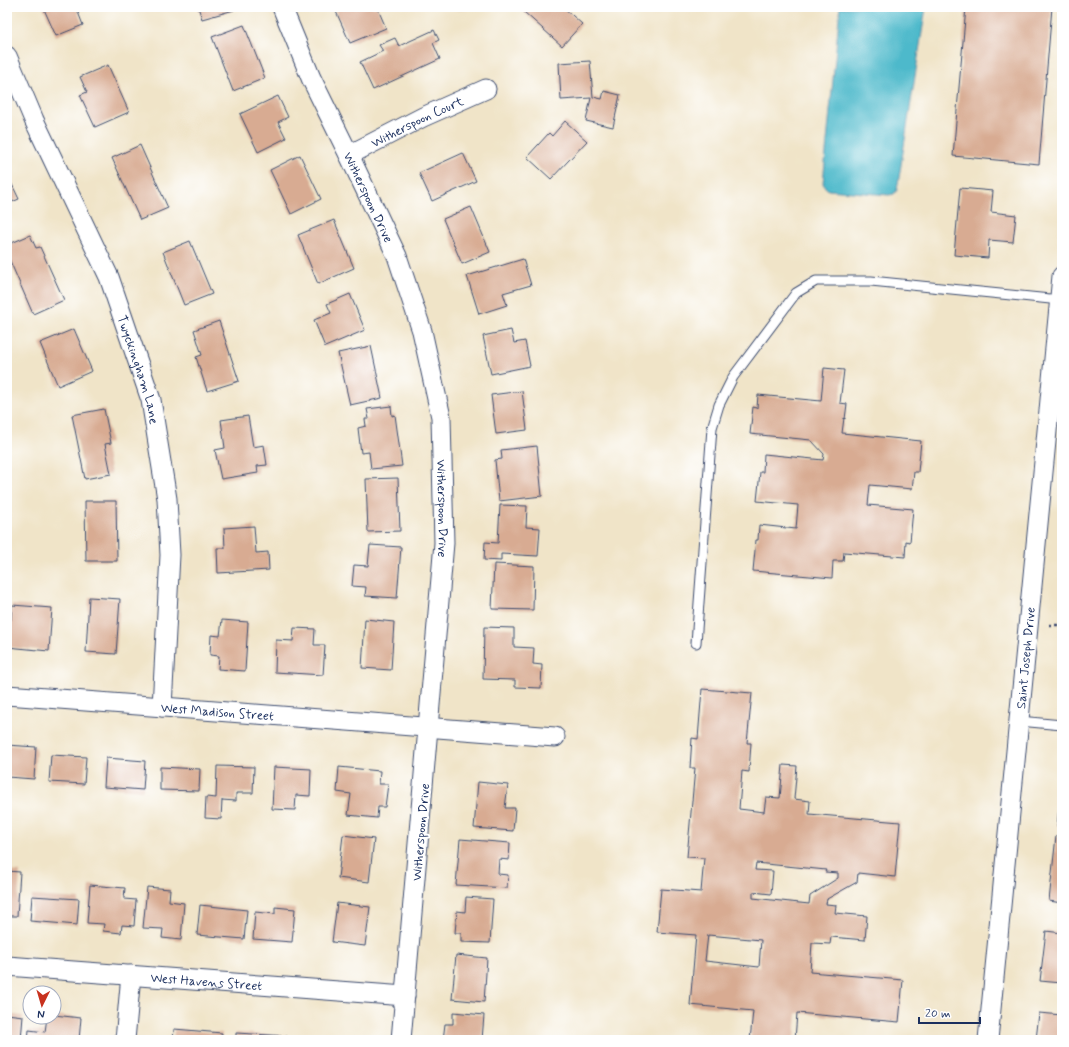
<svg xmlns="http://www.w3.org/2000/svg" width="1069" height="1047" viewBox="0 0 1069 1047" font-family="Mynerve,sans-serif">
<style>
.water{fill:#4eb9cb;stroke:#347494}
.building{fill:#d8ab92;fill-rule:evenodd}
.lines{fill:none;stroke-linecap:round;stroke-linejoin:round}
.lane-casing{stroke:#3b4a6e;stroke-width:11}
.street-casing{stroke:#3b4a6e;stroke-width:21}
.path{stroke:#3b4a6e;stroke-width:2.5;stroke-dasharray:3 3;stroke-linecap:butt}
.lane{stroke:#fff;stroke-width:9}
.street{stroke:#fff;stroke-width:19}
.labels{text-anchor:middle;stroke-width:4;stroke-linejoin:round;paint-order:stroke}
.street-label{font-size:13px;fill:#1b2f5e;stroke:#fff}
</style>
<rect width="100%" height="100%" fill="#fff"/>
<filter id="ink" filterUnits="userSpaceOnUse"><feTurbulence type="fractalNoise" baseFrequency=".025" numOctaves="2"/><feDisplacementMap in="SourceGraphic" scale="8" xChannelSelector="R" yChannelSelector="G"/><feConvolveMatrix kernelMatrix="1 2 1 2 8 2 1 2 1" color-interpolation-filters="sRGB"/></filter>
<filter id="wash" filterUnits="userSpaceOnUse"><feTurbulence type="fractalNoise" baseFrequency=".012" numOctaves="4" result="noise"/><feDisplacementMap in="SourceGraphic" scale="16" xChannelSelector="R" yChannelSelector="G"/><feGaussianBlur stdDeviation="0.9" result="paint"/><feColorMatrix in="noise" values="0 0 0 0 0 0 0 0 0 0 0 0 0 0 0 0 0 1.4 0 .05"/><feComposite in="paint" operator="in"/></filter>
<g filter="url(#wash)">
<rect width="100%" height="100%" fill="#f0e4c8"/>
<path class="water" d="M840,7H926L897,190L894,194L889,195L828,190L825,187L823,183Z"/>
<g id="blocks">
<path class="building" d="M43,7H76L83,25L56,36Z
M198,7H233L234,10L202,19Z
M334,7H377L386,28L350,43Z
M458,7H480V8L458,10Z
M529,7H563L582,24L562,46L524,12Z
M966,7H1052L1039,164L953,156Z
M244,25L265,78L233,91L212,37Z
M434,30L439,40L433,43L440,59L373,90L360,62L383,51L379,45L395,38L399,46Z
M590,61L593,97L602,99L604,91L620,95L613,127L586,121L591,98L561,100L559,63Z
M108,65L129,112L95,127L80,95L87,92L80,77Z
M278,96L288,117L278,122L286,138L258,152L240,114Z
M565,121L587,141L551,179L527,157L549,133L552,136Z
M140,145L168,208L140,220L112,158Z
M463,153L476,181L432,201L419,173Z
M300,155L321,199L291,214L270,170Z
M7,174L19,199L7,204Z
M960,188L993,191L991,212L1016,215L1013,242L989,240L988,258L954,255Z
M471,207L490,252L462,264L443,219Z
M334,220L354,268L318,284L298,235Z
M30,235L36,248L40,247L64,300L33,314L7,254V245Z
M190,241L212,294L184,305L163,252Z
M523,259L531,285L503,293L507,305L479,314L467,276Z
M350,294L365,330L325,347L314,320L331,313L327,304Z
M219,321L239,381L207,391L196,357L202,355L194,330Z
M74,329L92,371L58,386L40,343Z
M511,330L514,343L525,341L530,366L491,374L483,336Z
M371,346L382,398L350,405L338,353Z
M824,368L844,370L840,403L847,404L845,419L844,418L842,433L921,441L918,472H914L912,489L870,485L868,505L913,509L910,542L906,541L905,557L844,552L843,561H833L832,578L753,571L756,540H758L759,525L796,529L798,505L757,501L760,472H763L764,454L823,460L824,454L811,440L750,434L753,407L757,408L758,395L821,401Z
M522,391L527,430L496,434L491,395Z
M391,406L392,416L395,415L402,466L371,469L369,452L361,453L358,428L366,426L365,419H369L367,409Z
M104,409L111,443L105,444L111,474L85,479L72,415Z
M248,416L253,447L264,445L267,465L257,466L258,473L221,479L215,450L225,448L221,420Z
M537,446L542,496L499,501L495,460L502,459L501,450Z
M398,478L400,531L368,532L366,479Z
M85,501H116L117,561H86Z
M500,505L527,506L526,527L540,528L538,556L501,554V561L484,560L485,542L498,543Z
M254,526L256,553L268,552L269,570L218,573L217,548H225L224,528Z
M370,545L401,547L397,598L365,596L366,587L352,586L354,565L368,566Z
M494,564L534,566L533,610L492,609Z
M89,597L120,599L116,654L86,652Z
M12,605L52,608L49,651L7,647V620H11Z
M365,619L394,622L391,670L362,668Z
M222,620L248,622L245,671L218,669L219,656L210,655L211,635L220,636Z
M484,627L514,628V647L534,648L533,664L542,665L541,688L515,687V680L483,679Z
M294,628L315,629L314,645H325L323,675L275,672L276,640L293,641Z
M702,689L752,693L747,743H751L749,772L742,771L739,809L764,812L766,797L780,798L783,765L797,766L794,799L810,801L809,814L900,822L895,877L858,873L857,882L827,899L826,904L836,905L835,913L867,916L865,940L831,937L830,944L812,943L810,972L903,980L899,1022L797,1013L795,1040H750L753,1011L690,1005L696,935L657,932L661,889L701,892L704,858L687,857L695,768H690L692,738L698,739ZM756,863L826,870L825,872L838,873V878L810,896L809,904L753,898V892L771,894L773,871L755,870ZM708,935L761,940L759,967L705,961Z
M7,745L36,747L34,779L7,777Z
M51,755L86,757L84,784L49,782Z
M106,758L145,761L143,790L104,787Z
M217,766L254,767L253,793H236V801L222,800L221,819L205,818L206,797L216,798Z
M160,767L200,769L199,791L160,790Z
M274,767L311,769L310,796L296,795L295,810L272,809Z
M339,767L380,771L379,784H388L385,807H378L377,818L348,815L351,794L337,792Z
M478,782L508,785L505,808H515L513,831L474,828Z
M1061,786H1062V826H1057Z
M343,835L374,839L369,882L338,878Z
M1056,836L1062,837V903L1049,901Z
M460,839L510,843L509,860L499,859L498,874L508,875L507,888L456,885Z
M7,871L20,872L17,916H7Z
M90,885L125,888L124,899L136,900L134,926L122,925L121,933L103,931L104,924L87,923Z
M147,887L170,889L169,901L184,903L181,940L162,938L163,929L143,928Z
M32,896L79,899L77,925L30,921Z
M466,897L493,899L490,943L461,942V933H455L457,911L465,912Z
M337,903L370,907L365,946L332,942Z
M200,905L247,910L244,939L197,935Z
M275,907L295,909L292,942L253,939L255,912L275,914Z
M1046,931L1062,933V983L1040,981Z
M456,955L487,958L484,1002L452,999Z
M453,1012L484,1015L482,1040H443L445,1024H453Z
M1039,1013L1062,1015V1040H1036Z
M7,1014L23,1016L21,1040H7Z
M54,1015L81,1018L79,1040H28L29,1030L45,1032L47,1017H54Z
M174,1029L222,1033L221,1040H173Z
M236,1033L287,1036V1040H236Z"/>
</g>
</g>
<g filter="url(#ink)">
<use href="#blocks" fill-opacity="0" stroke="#3b4a6e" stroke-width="1"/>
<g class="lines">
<g class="lane-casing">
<path id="lane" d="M696,643L712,428L719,405L733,377L796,293L816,281H871L1060,300
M1019,721L1062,725"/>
</g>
<g class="street-casing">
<g id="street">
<path id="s1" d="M282,7L311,78L349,155L397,256L422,331L441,417L444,543L401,1040"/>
<path id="s2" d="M7,56L34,120L109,277L151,400L167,499L170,555L162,707"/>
<path id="s3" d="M349,155L423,117L486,89"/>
<path id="s4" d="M7,695L555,737"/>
<path id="s5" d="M7,966L405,996"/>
<path d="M125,1040L131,975"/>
<path id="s6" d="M988,1040L1062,276"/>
</g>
</g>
<path class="path" d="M1049,625H1062"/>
<use href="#lane" class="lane"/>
<use href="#street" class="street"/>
</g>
</g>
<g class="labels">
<g class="street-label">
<text dy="5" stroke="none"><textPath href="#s3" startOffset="76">Witherspoon Court</textPath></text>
<text dy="5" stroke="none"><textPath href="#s1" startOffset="209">Witherspoon Drive</textPath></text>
<text dy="5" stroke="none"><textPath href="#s2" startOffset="341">Twyckingham Lane</textPath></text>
<text dy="5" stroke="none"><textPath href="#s1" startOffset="533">Witherspoon Drive</textPath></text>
<text dy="5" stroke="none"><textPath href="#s6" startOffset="384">Saint Joseph Drive</textPath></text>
<text dy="5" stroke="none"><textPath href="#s4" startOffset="211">West Madison Street</textPath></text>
<text transform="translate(420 832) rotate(-85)" y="5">Witherspoon Drive</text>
<text dy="5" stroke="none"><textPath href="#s5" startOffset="200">West Havens Street</textPath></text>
</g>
</g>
<rect width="1069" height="1047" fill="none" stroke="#fff" stroke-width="24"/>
<g transform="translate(42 1005) rotate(185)"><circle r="19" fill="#ffffff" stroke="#a4acbf"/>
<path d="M0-3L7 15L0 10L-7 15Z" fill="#c8321e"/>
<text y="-6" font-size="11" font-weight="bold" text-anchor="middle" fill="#1b2f5e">N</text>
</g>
<path d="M919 1017v6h61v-6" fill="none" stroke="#1b2f5e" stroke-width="2"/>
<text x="925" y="1017" font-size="12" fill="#1b2f5e" stroke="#ffffff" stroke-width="3" paint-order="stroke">20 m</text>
</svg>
